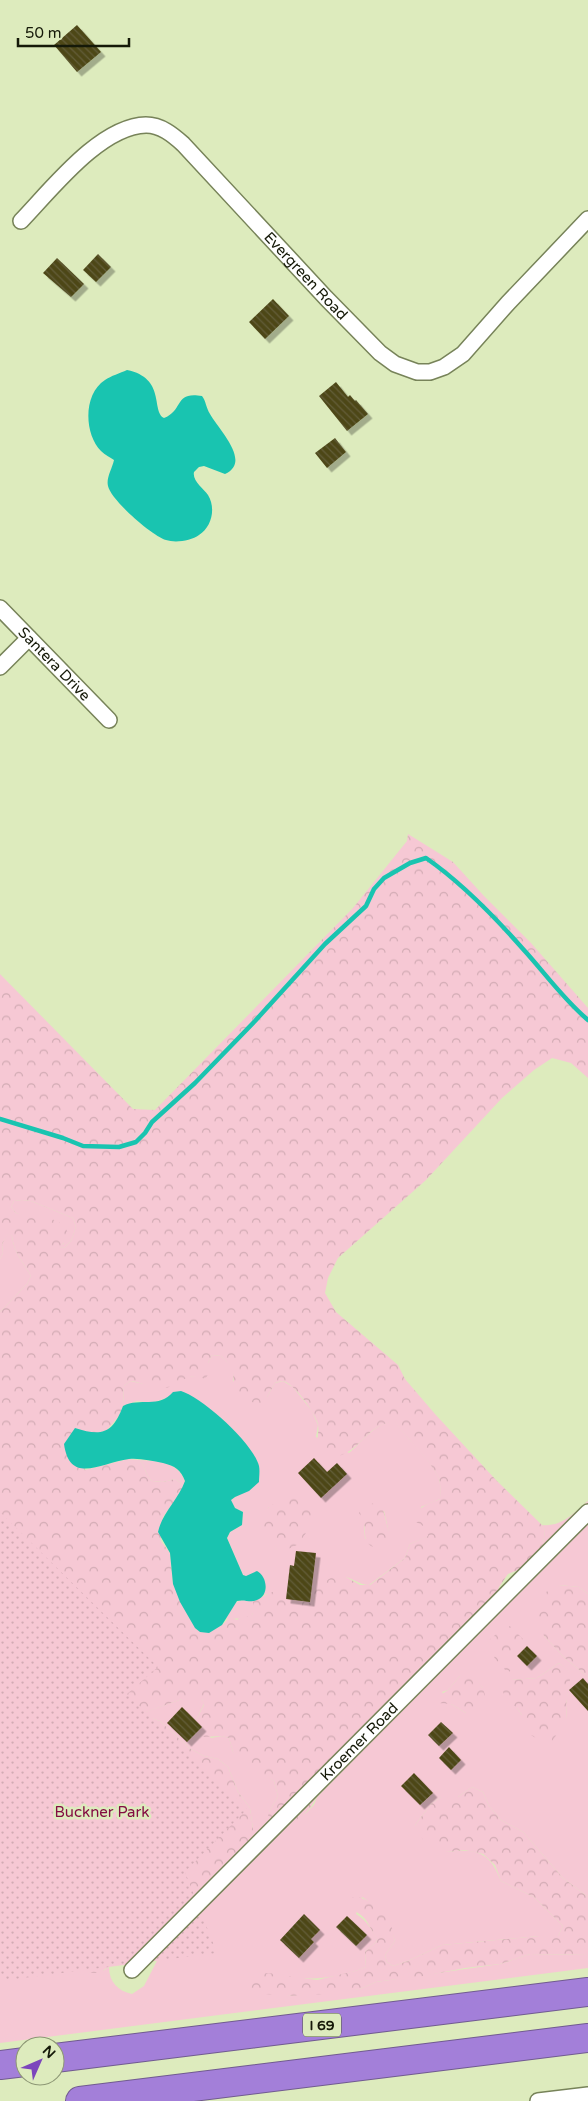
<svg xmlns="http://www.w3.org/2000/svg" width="588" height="2101" viewBox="0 0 588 2101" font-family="'Varela Round',sans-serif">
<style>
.grass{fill:#f6c8d4;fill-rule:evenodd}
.forest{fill:url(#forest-crowns);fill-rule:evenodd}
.park{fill:url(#park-dots)}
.water{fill:#19c4b0}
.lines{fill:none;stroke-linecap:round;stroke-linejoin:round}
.stream{stroke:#19c4b0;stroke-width:4.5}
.building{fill:url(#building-back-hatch);filter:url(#shadow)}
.street-casing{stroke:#778359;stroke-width:18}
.highway-casing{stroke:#715b90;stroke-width:30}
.street{stroke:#fff;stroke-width:15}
.highway{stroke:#a37fd9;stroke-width:28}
.labels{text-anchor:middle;stroke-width:5;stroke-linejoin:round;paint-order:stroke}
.shield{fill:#ddebbd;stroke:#51583e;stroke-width:1}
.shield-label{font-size:14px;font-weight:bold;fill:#151908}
.street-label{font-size:15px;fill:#151908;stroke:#ddebbd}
.park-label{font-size:15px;fill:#830c42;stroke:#ddebbd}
</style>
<defs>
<pattern id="forest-crowns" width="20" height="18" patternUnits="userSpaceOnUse" patternTransform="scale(1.25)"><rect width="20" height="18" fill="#f6c8d4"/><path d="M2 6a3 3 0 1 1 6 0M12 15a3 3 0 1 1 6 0" fill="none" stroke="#d2abb4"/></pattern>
<pattern id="park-dots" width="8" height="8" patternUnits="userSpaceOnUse" patternTransform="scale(1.25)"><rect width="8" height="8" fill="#f6c8d4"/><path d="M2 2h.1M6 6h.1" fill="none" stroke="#d2abb4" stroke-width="1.8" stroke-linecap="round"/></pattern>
<pattern id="building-back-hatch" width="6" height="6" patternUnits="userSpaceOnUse" patternTransform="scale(1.25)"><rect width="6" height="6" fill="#4d4719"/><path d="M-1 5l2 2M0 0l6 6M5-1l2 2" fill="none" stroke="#635e38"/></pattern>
<filter id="shadow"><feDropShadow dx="4.5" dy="4.5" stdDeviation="0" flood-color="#0004"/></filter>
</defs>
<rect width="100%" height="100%" fill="#ddebbd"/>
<path class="grass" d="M22,1200L31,1201L73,1218L76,1227L71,1241L64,1248L59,1247L64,1243L25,1216L16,1213L11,1207L14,1201Z
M8,1233L12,1236C14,1253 23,1262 31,1276L27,1284L0,1312V1259L3,1253L2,1244Z
M212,1355L221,1356L234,1369L233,1381L267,1397L275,1383L283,1381L293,1387L312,1411L318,1425L316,1437L349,1453C364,1440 374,1423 395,1421C408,1441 430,1457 439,1479C441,1485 440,1493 440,1499L421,1507L429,1536L410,1544L405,1558L369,1585C359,1585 351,1577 344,1577C324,1576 317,1592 302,1595C288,1597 277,1590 263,1595L266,1588L243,1575L227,1538L230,1532L242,1525L243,1512L235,1508L230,1501L235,1497L255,1457L219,1416L169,1397L152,1403L137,1401L123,1406L124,1386L130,1381L154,1386L175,1384L184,1377L196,1376L208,1363ZM269,1507L277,1550C265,1527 252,1536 269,1507ZM384,1511L389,1533L365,1539L364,1523Z
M140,1460C159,1461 178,1462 185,1481L184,1485L175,1479L163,1482L152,1481C145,1475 146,1468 140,1460Z
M588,1501V1504L542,1550L545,1531L542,1525C562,1527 574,1513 588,1501Z
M588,1523V1594L579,1587L559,1585L544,1636L565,1658L588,1677V1897L563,1878L523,1832L501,1820L489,1806L483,1792L472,1787L458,1797H441L432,1803L415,1825L447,1852C477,1848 490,1852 501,1881L534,1897L563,1926L558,1936H539L442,1945L408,1961L393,1966L387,1962L385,1955L395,1941C388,1916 384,1911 362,1897L356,1914C365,1919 375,1932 377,1941L365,1952L366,1967C346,1975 323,1980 302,1978L286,1996L360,1989L376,1982L500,1964L530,1954L588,1955V1968L0,2043V1590L203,1847L103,1971L109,1967C109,1982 118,1991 132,1994L144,1986L161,1953L287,1824L306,1813L314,1805L317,1797ZM559,1663L570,1673L566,1705L567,1719L522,1715L517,1708L511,1680L537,1678ZM470,1674L483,1688L466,1713L451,1704L442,1692L448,1690L460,1676Z
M243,1600L253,1601V1613L251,1618L226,1619C230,1611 233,1601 243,1600Z
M182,1699H202L204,1704L196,1720L211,1738L222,1736L229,1738L233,1752L274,1781L278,1796L269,1812L270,1823L247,1846L253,1829L250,1808L238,1792L228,1767L218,1759L204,1756L189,1748L160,1721L151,1718L145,1712Z"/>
<path class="forest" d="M408,834L453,862L484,896L531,943L588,1008V1078L571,1063L552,1058L534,1070L502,1098L426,1180L338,1258L328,1278L325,1293L336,1312L398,1365L405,1379L435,1414L496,1480L542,1525L545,1531L542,1550L523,1568L508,1574L499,1587L497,1597L455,1638L445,1645L441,1653L440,1672L438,1676L404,1701L317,1793C314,1812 285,1835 267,1820L269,1812L278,1796L274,1781L237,1758L233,1752L229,1738L222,1736L204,1737L195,1728L196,1720L204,1705L202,1699H182L146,1712L151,1718L160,1721L189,1748L204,1756L218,1759L228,1767L238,1792L250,1808L253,1829V1835L246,1848L232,1858L157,1933L109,1967L97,1973L73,1972L0,1590V1312L27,1284L31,1276C23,1262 14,1253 12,1236L8,1234L2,1244L3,1253L0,1259V974L133,1109L155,1110L353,908L407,841ZM22,1200L31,1201L73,1218L76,1227L71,1241L64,1248L60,1247L69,1237C66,1214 34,1218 16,1213L11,1207L14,1201ZM212,1355L221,1356L233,1369C233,1390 238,1400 260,1404L267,1397L275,1383C277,1382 280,1381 283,1381C294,1383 315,1413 318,1424C320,1439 312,1442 325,1458C362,1458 363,1423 395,1422C408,1441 429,1457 439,1479C441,1485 440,1493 440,1499C428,1504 415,1507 416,1522L425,1527L428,1536L410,1544L405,1558L370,1585H360L346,1577L334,1576L302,1595L272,1592L253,1601V1613L251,1617L242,1616L237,1620L230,1617L222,1625L173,1584L170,1553L161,1541L163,1517L176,1499L184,1485L175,1479L163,1482L152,1481C145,1475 146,1468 140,1460L128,1459L85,1470L75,1428L94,1435L107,1430L119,1416L123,1406L124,1386L130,1381C141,1382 154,1389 165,1388C183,1385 184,1371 205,1379L210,1372L208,1363Z
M287,1496C303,1501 308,1503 314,1520L299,1544L282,1552L277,1550C272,1542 265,1539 262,1532C254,1516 274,1501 287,1496Z
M374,1503L381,1505C386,1515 386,1528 392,1537L384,1547L378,1549C361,1543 367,1538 364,1524C363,1520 361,1516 359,1513L362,1507Z
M559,1585L579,1587L588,1594V1677L565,1658L544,1636L537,1608L546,1592Z
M510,1626L524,1640L514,1652L512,1669L508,1673L495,1659L488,1641L501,1630Z
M559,1663L571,1673L566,1705L567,1719L551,1743L534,1737L525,1731L522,1715L517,1708L506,1700L502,1689L511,1680L537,1678Z
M468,1670L483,1688L486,1699L485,1706L478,1712L466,1713L451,1704L438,1703L437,1697L448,1690L460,1676Z
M472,1787L483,1792L489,1806L501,1820L523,1832L563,1878L588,1897V1955L530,1954L500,1964L465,1968L413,1978L390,1980L376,1982L360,1989L331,1994L286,1996L263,1994L246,1990V1981L255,1974L269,1973L317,1980L355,1971L366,1967L365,1952L377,1941C377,1939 367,1921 365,1919C361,1914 354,1911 349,1906L353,1897C368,1897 382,1908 389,1921C393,1927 393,1935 395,1941L385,1955L387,1962L393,1966L408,1961L442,1945L539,1936H558L563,1926L534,1897L501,1881L495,1865L483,1854L465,1850L447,1852L426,1845L415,1825L432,1803L441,1797H458Z"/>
<path class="park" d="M0,1512L158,1667L127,1694L247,1809L185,1872L217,1953L0,1981Z"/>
<path class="water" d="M127,370C166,378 151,411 164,418C184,410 174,391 202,396C206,401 206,408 210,414C219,430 252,462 225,474L204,466L199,467C198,468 195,471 194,472C192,481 204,489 208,495C216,508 212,527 199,535C191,541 175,543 166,540C152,536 111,500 108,486C106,478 112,469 114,460C110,457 105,455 101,451C84,434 83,394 105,380C111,376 120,373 127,370Z
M181,1391C202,1397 254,1444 259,1466C260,1471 259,1477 259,1482L249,1491L235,1497L231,1500L235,1508L243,1512L242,1525L230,1532L227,1538L243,1575L246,1576L257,1571C267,1576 270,1595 257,1600C251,1603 244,1599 237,1601L222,1625L209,1633L200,1632L195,1628L180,1602L173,1584L170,1553L158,1532C162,1513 178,1500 185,1481C181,1470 175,1466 163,1463C152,1461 140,1458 129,1459C102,1462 70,1486 64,1444L75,1428C102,1437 113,1433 123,1406C140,1397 159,1409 173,1392Z"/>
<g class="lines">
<path class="stream" d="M0,1119L63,1138L83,1146L119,1147L136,1142L145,1133L152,1122L195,1083L255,1021L325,944L366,906L374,889L384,878L410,863L426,858C462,883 494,916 523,949C545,973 563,999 588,1020"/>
</g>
<path class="building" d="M77,25L101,52L77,72L54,45Z
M98,254L111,267L96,282L83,270Z
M57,258L84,284L71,297L43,273Z
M273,299L289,316L265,339L249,322Z
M336,382L348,397L350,395L355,401L356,400L368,414L347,431L319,396Z
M335,438L346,452L327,468L315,453Z
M314,1458L327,1472L337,1463L347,1474L321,1498L298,1473Z
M296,1551L316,1553L310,1602L286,1599L290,1565L294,1566Z
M527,1646L537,1656L527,1666L517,1656Z
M583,1678L588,1684V1711L569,1690Z
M182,1707L202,1727L187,1742L167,1723Z
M441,1722L453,1733L439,1746L428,1735Z
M449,1747L461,1760L451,1770L439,1758Z
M414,1773L433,1793L420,1805L401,1786Z
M304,1914L320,1930L311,1939L314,1942L299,1958L280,1940Z
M347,1916L367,1935L356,1946L336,1927Z"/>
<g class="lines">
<g class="street-casing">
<g id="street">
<path id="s1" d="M21,221C51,190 100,126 146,125C161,125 173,135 183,144L326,298L380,353L395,364L417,372H430L444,367L463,354L508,303L588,219"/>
<path id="s2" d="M0,608L109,720"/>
<path d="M0,667L29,638"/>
<path id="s3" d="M132,1970L588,1512"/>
<path d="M538,2101L588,2095"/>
</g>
</g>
<g class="highway-casing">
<path id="highway" d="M55,2058L588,1992
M0,2065L25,2062
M80,2101L588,2038"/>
</g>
<use href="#street" class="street"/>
<use href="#highway" class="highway"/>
</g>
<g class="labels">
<rect class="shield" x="303" y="2013.5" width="38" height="23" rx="4"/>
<g class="shield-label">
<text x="322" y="2030">I 69</text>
</g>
<g class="street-label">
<text dy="5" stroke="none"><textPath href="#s1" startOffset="384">Evergreen Road</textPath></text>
<text dy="5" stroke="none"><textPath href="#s2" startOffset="78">Santera Drive</textPath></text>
<text dy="5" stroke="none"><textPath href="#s3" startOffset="322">Kroemer Road</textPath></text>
</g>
<g class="park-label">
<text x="102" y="1817">Buckner Park</text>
</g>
</g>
<g transform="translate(40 2061) rotate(45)"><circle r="24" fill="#ddebbd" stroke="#8d9775"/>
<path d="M0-4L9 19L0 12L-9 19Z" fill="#7c45bc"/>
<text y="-8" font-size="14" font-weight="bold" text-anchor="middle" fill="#151908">N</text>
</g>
<path d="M18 38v8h111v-8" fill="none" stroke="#151908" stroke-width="2.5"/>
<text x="25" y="38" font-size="15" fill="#151908" stroke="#ddebbd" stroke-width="4" paint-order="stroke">50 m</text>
</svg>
